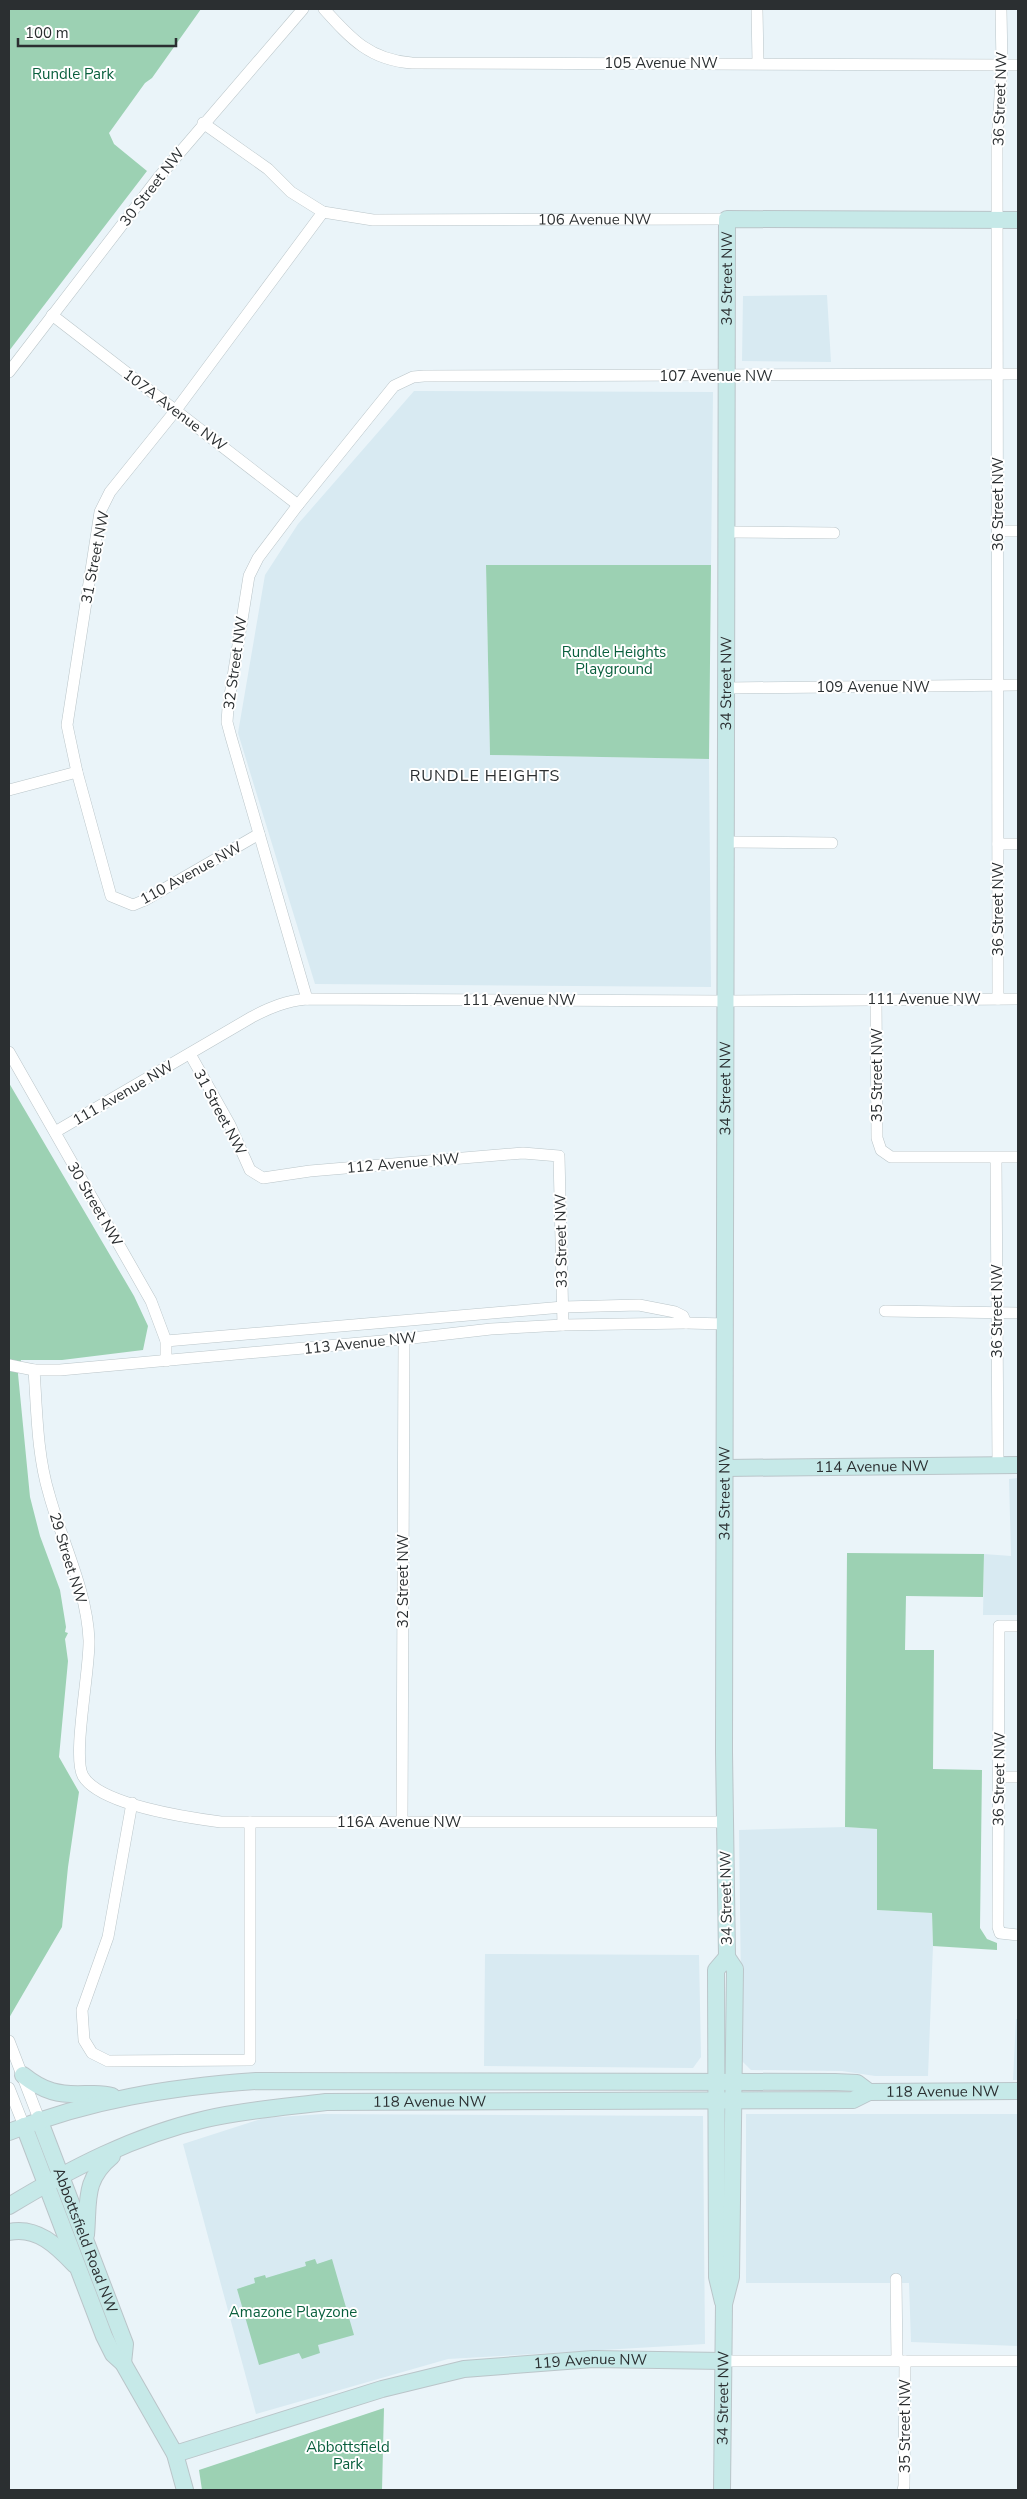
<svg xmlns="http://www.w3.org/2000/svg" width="1027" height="2499" viewBox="0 0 1027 2499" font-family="'Nunito Sans',sans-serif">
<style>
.built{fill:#d8eaf2}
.green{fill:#9cd1b3}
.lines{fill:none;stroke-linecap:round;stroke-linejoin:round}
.street-casing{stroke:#bac5c9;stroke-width:12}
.secondary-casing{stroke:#bac5c9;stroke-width:18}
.street{stroke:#fff;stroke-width:11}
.secondary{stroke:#c6e9e8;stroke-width:16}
.labels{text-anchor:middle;stroke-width:4;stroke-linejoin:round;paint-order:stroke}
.street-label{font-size:15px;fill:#2b2f31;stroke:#fff}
.park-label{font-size:15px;fill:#095f3d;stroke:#fff}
.neighbourhood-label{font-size:16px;letter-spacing:1px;fill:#2b2f31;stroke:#fff}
</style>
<rect width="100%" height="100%" fill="#eaf4f9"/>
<path class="built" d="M827,295L831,362L742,361L743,296Z
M414,391L713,392L711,565H486L490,755L709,759L711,987L315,984L238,733L265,575L298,524Z
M1018,1478V1615H983L984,1554L1011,1556L1009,1479Z
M845,1827L877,1829V1910L932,1913L933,1946L928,2076H875L842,2071L751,2070L742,2061L739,1830Z
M485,1954L699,1955L701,2057L693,2068L484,2066Z
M1016,2019H1018V2080H1013Z
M323,2114L703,2116L705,2344L448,2359L256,2414L183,2144L264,2118Z
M746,2114H1018V2346L911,2342L909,2283H746Z"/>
<path class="green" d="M9,9H201L152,78L145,83L109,133L114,144L147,171L9,351Z
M486,565H711L709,759L490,755Z
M9,1083L134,1296L148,1326L143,1350L62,1360H21L18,1374L30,1497L40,1536L60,1590L66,1627L65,1632L68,1633L65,1639L68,1661L59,1757L79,1792L68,1867L62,1927L9,2018Z
M847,1553L984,1554L983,1597L906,1596L905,1650H934L933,1769L982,1770L980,1928L987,1939L997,1943V1950L933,1946L932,1913L877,1910V1829L845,1827Z
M315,2259L317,2264L332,2259L354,2335L318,2345L320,2353L302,2359L299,2353L259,2365L237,2289L255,2283L254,2278L265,2275L266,2278L306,2266L305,2262Z
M384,2408L382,2490H202L199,2470Z"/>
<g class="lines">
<g class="street-casing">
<g id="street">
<path d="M324,9C351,39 370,60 412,63L1018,65"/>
<path d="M757,9L758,63"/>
<path id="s1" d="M203,123L268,169L291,192L323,212L373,220L727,219"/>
<path d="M52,315L298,505"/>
<path d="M9,372L158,178L303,9"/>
<path d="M998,531H1018"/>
<path d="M727,532L834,533"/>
<path d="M727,688L1018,685"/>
<path d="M9,790L77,772"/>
<path d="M259,834L145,900L133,905L111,896L77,772L67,725L100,512L110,492L176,410L323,212"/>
<path d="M727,842L832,843"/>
<path d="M998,844H1018"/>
<path d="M307,999L231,737L227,722L228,708L249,576L258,558L298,505L394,386L413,377L424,376L1018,374"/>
<path d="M876,999L877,1138L881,1150L891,1157H1018"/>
<path d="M998,999L997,143L1002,65L1001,9"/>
<path d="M9,1052L151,1301L166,1341V1361"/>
<path d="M190,1054L230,1125L250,1170L263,1178L310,1171L523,1153L559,1156L563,1325"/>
<path d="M55,1132L252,1017C271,1007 286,1001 307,999L726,1001L1018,999"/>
<path d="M996,1158L998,1465"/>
<path d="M885,1311L1018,1313"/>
<path d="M686,1323L726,1324"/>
<path d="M9,1365L34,1370H60L404,1339L491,1329L563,1325L686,1323L683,1316L675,1312L639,1305L563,1307L166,1341"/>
<path d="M34,1370C37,1412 37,1454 49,1494C62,1542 87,1590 89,1640C90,1669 72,1757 83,1776C100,1805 190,1818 221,1822H725"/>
<path d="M1018,1626H999L998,1927L1000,1933L1018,1935"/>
<path d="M1000,1777H1018"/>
<path d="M132,1803L108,1937L82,2010L84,2040L92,2053L108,2061L250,2060V1822"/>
<path d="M402,1822L404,1339"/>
<path d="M9,2041L39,2119"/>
<path d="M9,2088L24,2126"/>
<path d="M896,2279L897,2360"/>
<path d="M723,2361H1018"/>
<path d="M903,2490L904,2486L905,2361"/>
</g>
</g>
<g class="secondary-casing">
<g id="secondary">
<path id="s2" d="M726,1468L1018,1465"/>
<path d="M23,2075C44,2092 59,2095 85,2094C95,2094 103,2093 112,2096"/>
<path id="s3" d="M39,2119L125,2344L123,2363"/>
<path d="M24,2126L104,2336L113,2354L123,2363L175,2454L185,2490"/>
<path d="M9,2132C88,2100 171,2087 256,2081L835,2082L857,2083L869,2092"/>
<path id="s4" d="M9,2206C70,2169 135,2135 206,2119C245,2110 286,2107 326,2102L853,2100L869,2092L1018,2091"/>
<path d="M9,2232C37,2226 57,2246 75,2265"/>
<path d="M86,2235C89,2201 83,2180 112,2156"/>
<path d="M723,2302L717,2277L716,1970L727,1957"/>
<path id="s5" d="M175,2454L382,2389L464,2369L593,2359L723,2361"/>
<path id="s6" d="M722,2490L724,2304L731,2277L735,1969L727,1957L724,1752L727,219L1018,220"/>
</g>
</g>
<use href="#street" class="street"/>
<use href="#secondary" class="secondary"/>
</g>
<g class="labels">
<g class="street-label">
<text x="661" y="68">105 Avenue NW</text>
<text transform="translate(1000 99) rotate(-88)" y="5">36 Street NW</text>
<text transform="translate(152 187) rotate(-52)" y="5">30 Street NW</text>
<text dy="5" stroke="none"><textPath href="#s1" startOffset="422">106 Avenue NW</textPath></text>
<text dy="5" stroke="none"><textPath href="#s6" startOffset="2215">34 Street NW</textPath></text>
<text x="716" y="381">107 Avenue NW</text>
<text transform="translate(175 410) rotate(37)" y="5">107A Avenue NW</text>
<text transform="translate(998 504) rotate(-90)" y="5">36 Street NW</text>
<text transform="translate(95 557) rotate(-79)" y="5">31 Street NW</text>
<text transform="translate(235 663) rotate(-82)" y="5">32 Street NW</text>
<text dy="5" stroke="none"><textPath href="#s6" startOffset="1810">34 Street NW</textPath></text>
<text x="873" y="692">109 Avenue NW</text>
<text transform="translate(191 873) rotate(-29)" y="5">110 Avenue NW</text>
<text transform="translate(998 909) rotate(-90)" y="5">36 Street NW</text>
<text x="924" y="1004">111 Avenue NW</text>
<text x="519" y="1005">111 Avenue NW</text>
<text transform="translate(877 1075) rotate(-90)" y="5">35 Street NW</text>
<text dy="5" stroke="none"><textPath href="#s6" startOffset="1405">34 Street NW</textPath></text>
<text transform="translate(123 1093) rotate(-30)" y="5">111 Avenue NW</text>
<text transform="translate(220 1112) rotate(62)" y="5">31 Street NW</text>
<text transform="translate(403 1163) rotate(-5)" y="5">112 Avenue NW</text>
<text transform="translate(95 1204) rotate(60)" y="5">30 Street NW</text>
<text transform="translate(561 1241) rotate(-91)" y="5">33 Street NW</text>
<text transform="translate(997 1311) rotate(-90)" y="5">36 Street NW</text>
<text transform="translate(360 1343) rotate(-6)" y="5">113 Avenue NW</text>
<text dy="5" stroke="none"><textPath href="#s2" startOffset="146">114 Avenue NW</textPath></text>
<text dy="5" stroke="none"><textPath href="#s6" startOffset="1000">34 Street NW</textPath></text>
<text transform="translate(68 1558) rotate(73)" y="5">29 Street NW</text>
<text transform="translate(403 1581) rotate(-90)" y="5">32 Street NW</text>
<text transform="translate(999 1779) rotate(-89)" y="5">36 Street NW</text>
<text x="399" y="1827">116A Avenue NW</text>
<text transform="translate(726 1898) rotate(-91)" y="5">34 Street NW</text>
<text dy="5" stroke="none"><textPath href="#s4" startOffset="956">118 Avenue NW</textPath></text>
<text dy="5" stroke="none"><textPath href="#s4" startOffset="441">118 Avenue NW</textPath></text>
<text dy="5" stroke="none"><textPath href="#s3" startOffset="130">Abbottsfield Road NW</textPath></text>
<text dy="5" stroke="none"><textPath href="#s5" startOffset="428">119 Avenue NW</textPath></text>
<text dy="5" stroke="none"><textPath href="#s6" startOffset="92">34 Street NW</textPath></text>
<text transform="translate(905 2426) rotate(-90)" y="5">35 Street NW</text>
</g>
<g class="park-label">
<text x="73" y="79">Rundle Park</text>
<text x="614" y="657">Rundle Heights<tspan x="614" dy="17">Playground</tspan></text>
<text x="293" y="2317">Amazone Playzone</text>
<text x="348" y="2452">Abbottsfield<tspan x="348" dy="17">Park</tspan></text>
</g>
<g class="neighbourhood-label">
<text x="485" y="781">RUNDLE HEIGHTS</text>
</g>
</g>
<rect width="1027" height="2499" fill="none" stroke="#2b2f31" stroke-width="20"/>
<path d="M18 38v8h158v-8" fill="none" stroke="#2b2f31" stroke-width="2.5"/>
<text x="25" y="38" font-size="15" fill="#2b2f31" stroke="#ffffff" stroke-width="4" paint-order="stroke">100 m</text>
</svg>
